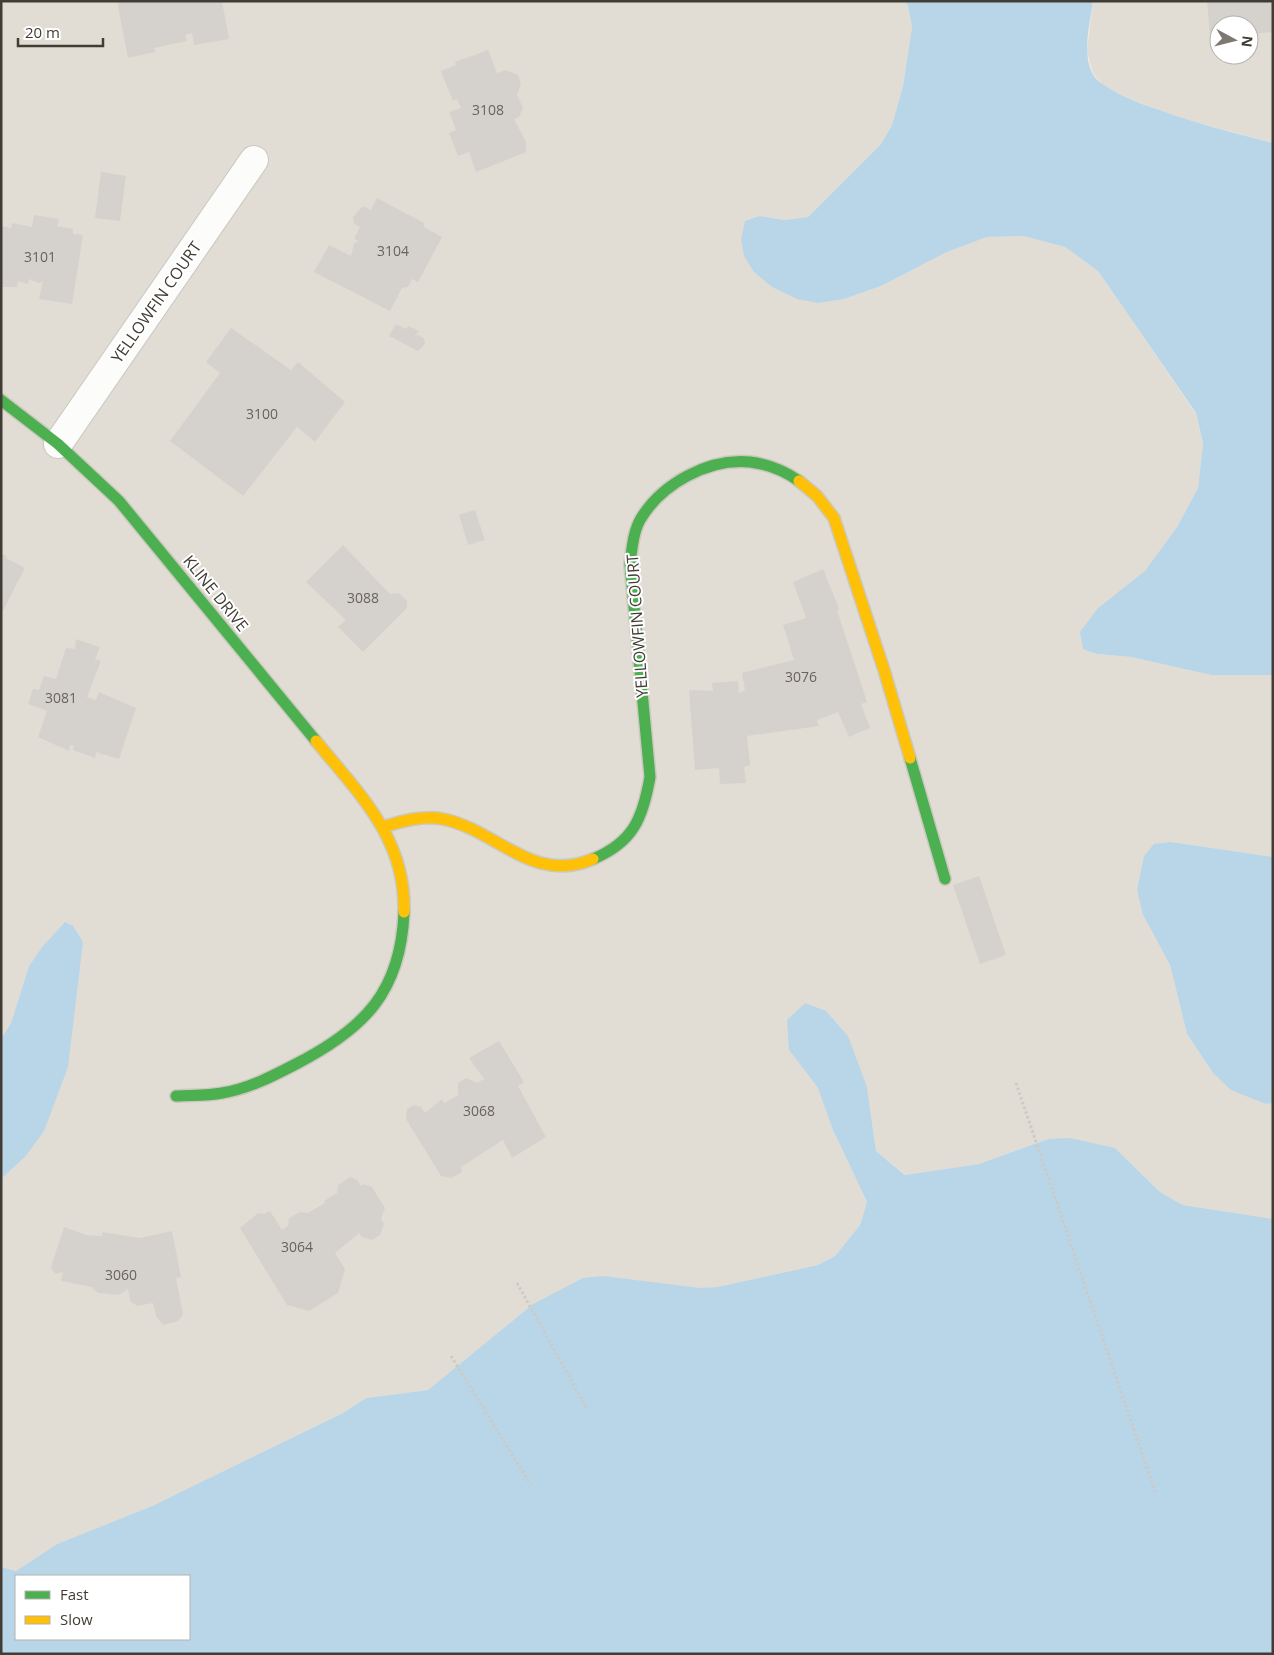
<svg xmlns="http://www.w3.org/2000/svg" width="1274" height="1655" viewBox="0 0 1274 1655" font-family="'Open Sans',sans-serif">
<style>
.residential{fill:#e1ddd4;fill-rule:evenodd}
.water{fill:#b9d6e8;fill-rule:evenodd}
.building{fill:#d5d2cd}
.lines{fill:none;stroke-linecap:round;stroke-linejoin:round}
.street-casing{stroke:#c9c7c2;stroke-width:30}
.fast-casing{stroke:#cbc8be;stroke-width:14}
.slow-casing{stroke:#cbc8be;stroke-width:14}
.path{stroke:#cbcac6;stroke-width:3;stroke-dasharray:2.5 2.5;stroke-linecap:butt}
.street{stroke:#fcfcfb;stroke-width:28}
.fast{stroke:#4caf50;stroke-width:11}
.slow{stroke:#ffc107;stroke-width:11}
.labels{text-anchor:middle;stroke-width:4;stroke-linejoin:round;paint-order:stroke}
.number-label{font-size:14px;fill:#68635c}
.street-label{font-size:16px;fill:#413c34;stroke:#fff}
</style>
<rect width="100%" height="100%" fill="#edebe6"/>
<path class="residential" d="M1,1H905L908,6L912,27L903,86L892,125L881,144L808,217L784,220L760,216L844,299L881,286L947,252L987,237L1023,236L1065,247L1098,271L1196,414L1203,443L1198,488L1177,527L1145,572L1098,608L1097,654L1131,657L1211,675H1273V857L1171,842L1143,915L1170,965L1187,1034L1213,1073L1266,1104L1273,1103V1219L1183,1205L1160,1192L1115,1148L1048,1139L979,1164L906,1175L876,1151L867,1087L789,1050L818,1088L832,1128L867,1202L860,1225L835,1256L818,1265L717,1287L533,1304L428,1390L366,1398L343,1413L152,1506L57,1544L16,1571L1,1567V1179L25,1157L42,947L29,966L11,1023L1,1039Z
M1093,1H1273V143L1166,114L1106,88L1093,74L1087,50ZM1219,25H1249V55H1219Z"/>
<path class="water" d="M905,1H1093C1090,24 1082,51 1092,73C1106,102 1239,134 1273,143V675H1211L1131,657L1097,654L1083,649L1080,632L1098,608L1145,571L1177,527L1198,488L1203,443L1196,413L1098,271L1065,247L1023,236L987,237L947,252L881,286L844,299L818,303L797,299L772,287L754,272L744,256L741,239L745,221L760,216L784,220L808,217L881,144L892,125L903,86L912,27L908,6Z
M1171,842L1273,857V1103L1266,1104L1231,1090L1213,1073L1187,1034L1170,965L1143,915L1137,890L1144,856L1154,844Z
M65,922L73,926L83,942L68,1067L44,1131L25,1157L1,1179V1039L11,1023L29,966L42,947Z
M805,1003L826,1011L848,1036L867,1087L876,1151L905,1175L979,1164L1048,1139L1070,1138L1115,1148L1160,1192L1183,1205L1273,1219V1654H1V1567L16,1571L57,1544L152,1506L343,1413L366,1398L428,1390L533,1304L583,1278L603,1276L700,1288L717,1287L818,1265L835,1256L860,1225L867,1202L832,1128L818,1088L789,1050L787,1020ZM16,1576H189V1639H16Z"/>
<path class="building" d="M117,1H222L229,39L194,45L192,33L185,35L187,41L154,48L155,52L128,58Z
M1207,1H1272L1273,32L1249,34V25H1219V37H1210Z
M488,50L497,73L506,70L518,75L521,83L517,95L523,108L519,117L514,119L526,142V152L476,172L469,152L458,156L449,133L456,130L449,112L461,108L457,99L453,101L441,71L456,65L455,62Z
M101,172L126,176L120,221L95,218Z
M377,198L424,223V227L442,237L418,282L412,279L408,287L402,288L390,311L314,272L329,245L351,256L354,243L359,241L354,239L360,227L354,224L353,217L363,206L371,210Z
M34,215L59,219L57,226L73,229V234L83,235L72,304L39,299L43,281L39,283L29,279L28,284L18,281L17,287H1V226L11,228L12,223L32,227Z
M396,324L406,329L408,326L419,331L414,337L418,335L424,338L425,344L418,351L389,336Z
M231,328L291,370L298,362L345,402L315,442L297,427L243,496L170,441L220,373L206,362Z
M475,510L485,540L468,545L459,515Z
M343,545L390,594L399,593L407,601V608L363,652L338,627L346,620L306,582Z
M1,553L7,556L6,558L25,568L3,611L1,610Z
M823,569L839,609L837,610L867,702L861,704L870,728L849,737L838,712L817,720L819,726L747,736L750,765L744,767L746,783L720,784L719,768L695,770L689,690L713,691L712,683L738,681L739,693L745,690L742,673L794,660L783,625L806,618L793,582Z
M76,639L100,647L95,659L101,661L87,697L96,700L99,692L136,708L119,759L96,752L95,758L73,750L74,746L70,745L69,751L38,737L47,711L28,704L33,689L39,690L44,676L56,679L66,648L75,649Z
M979,876L1006,955L980,964L953,885Z
M499,1041L524,1082L518,1086L546,1137L512,1158L503,1140L461,1167L462,1172L451,1178L441,1176L406,1119L407,1109L414,1105L421,1107L425,1113L442,1099L444,1103L458,1095V1083L466,1078L477,1083L484,1079L469,1058Z
M350,1177L357,1180L361,1186L364,1184L372,1187L385,1208L381,1219L384,1224L380,1235L372,1240L362,1237L359,1233L335,1253L345,1269L338,1293L309,1311L287,1305L240,1228L258,1213L264,1214L270,1211L282,1230L288,1226L289,1218L300,1212L308,1213L325,1203L324,1201L337,1193L338,1185Z
M64,1227L86,1235L102,1236V1232L140,1238L172,1231L181,1277L176,1278L183,1315L178,1321L163,1325L156,1316L153,1303L137,1306L130,1301L128,1289L119,1295L98,1293L92,1287L61,1281L63,1272L55,1274L51,1267Z"/>
<g class="lines">
<g class="street-casing">
<path id="street" d="M58,444L254,160"/>
</g>
<g class="fast-casing">
<path id="fast" d="M1,400L58,444L119,501L316,741
M910,758L945,879
M593,859C634,842 643,817 650,777L630,564C632,549 633,533 640,520C661,484 708,458 750,462C767,464 785,471 799,481
M176,1096C191,1095 207,1096 222,1093C248,1089 273,1076 296,1064C364,1029 401,992 404,912"/>
</g>
<g class="slow-casing">
<path id="slow" d="M799,481L817,496L834,518L884,670L910,758
M316,741C359,794 406,838 404,912
M383,827C402,821 423,815 443,819C497,830 533,885 593,859"/>
</g>
<path class="path" d="M1016,1083L1155,1492
M517,1283L587,1409
M451,1356L531,1485"/>
<use href="#street" class="street"/>
<use href="#fast" class="fast"/>
<use href="#slow" class="slow"/>
</g>
<g class="labels">
<g class="number-label">
<text x="488" y="115">3108</text>
<text x="393" y="256">3104</text>
<text x="40" y="262">3101</text>
<text x="262" y="419">3100</text>
<text x="363" y="603">3088</text>
<text x="801" y="682">3076</text>
<text x="61" y="703">3081</text>
<text x="479" y="1116">3068</text>
<text x="297" y="1252">3064</text>
<text x="121" y="1280">3060</text>
</g>
<g class="street-label">
<text transform="translate(156 302) rotate(-55)" y="6">YELLOWFIN COURT</text>
<text transform="translate(216 593) rotate(51)" y="6">KLINE DRIVE</text>
<text transform="translate(637 626) rotate(-94)" y="6">YELLOWFIN COURT</text>
</g>
</g>
<rect width="1274" height="1655" fill="none" stroke="#413c34" stroke-width="5"/>
<rect x="15" y="1575" width="175" height="65" fill="#ffffff" stroke="#b3b1ae"/>
<rect x="25" y="1591" width="25" height="8" fill="#4caf50" stroke="#b3b1ae"/>
<text x="60" y="1600" font-size="15" fill="#413c34">Fast</text>
<rect x="25" y="1616" width="25" height="8" fill="#ffc107" stroke="#b3b1ae"/>
<text x="60" y="1625" font-size="15" fill="#413c34">Slow</text>
<g transform="translate(1234 40) rotate(97)"><circle r="24" fill="#ffffff" stroke="#b3b1ae"/>
<path d="M0-4L9 19L0 12L-9 19Z" fill="#7d7972"/>
<text y="-8" font-size="14" font-weight="bold" text-anchor="middle" fill="#413c34">N</text>
</g>
<path d="M18 38v8h85v-8" fill="none" stroke="#413c34" stroke-width="2.5"/>
<text x="25" y="38" font-size="15" fill="#413c34" stroke="#ffffff" stroke-width="4" paint-order="stroke">20 m</text>
</svg>
